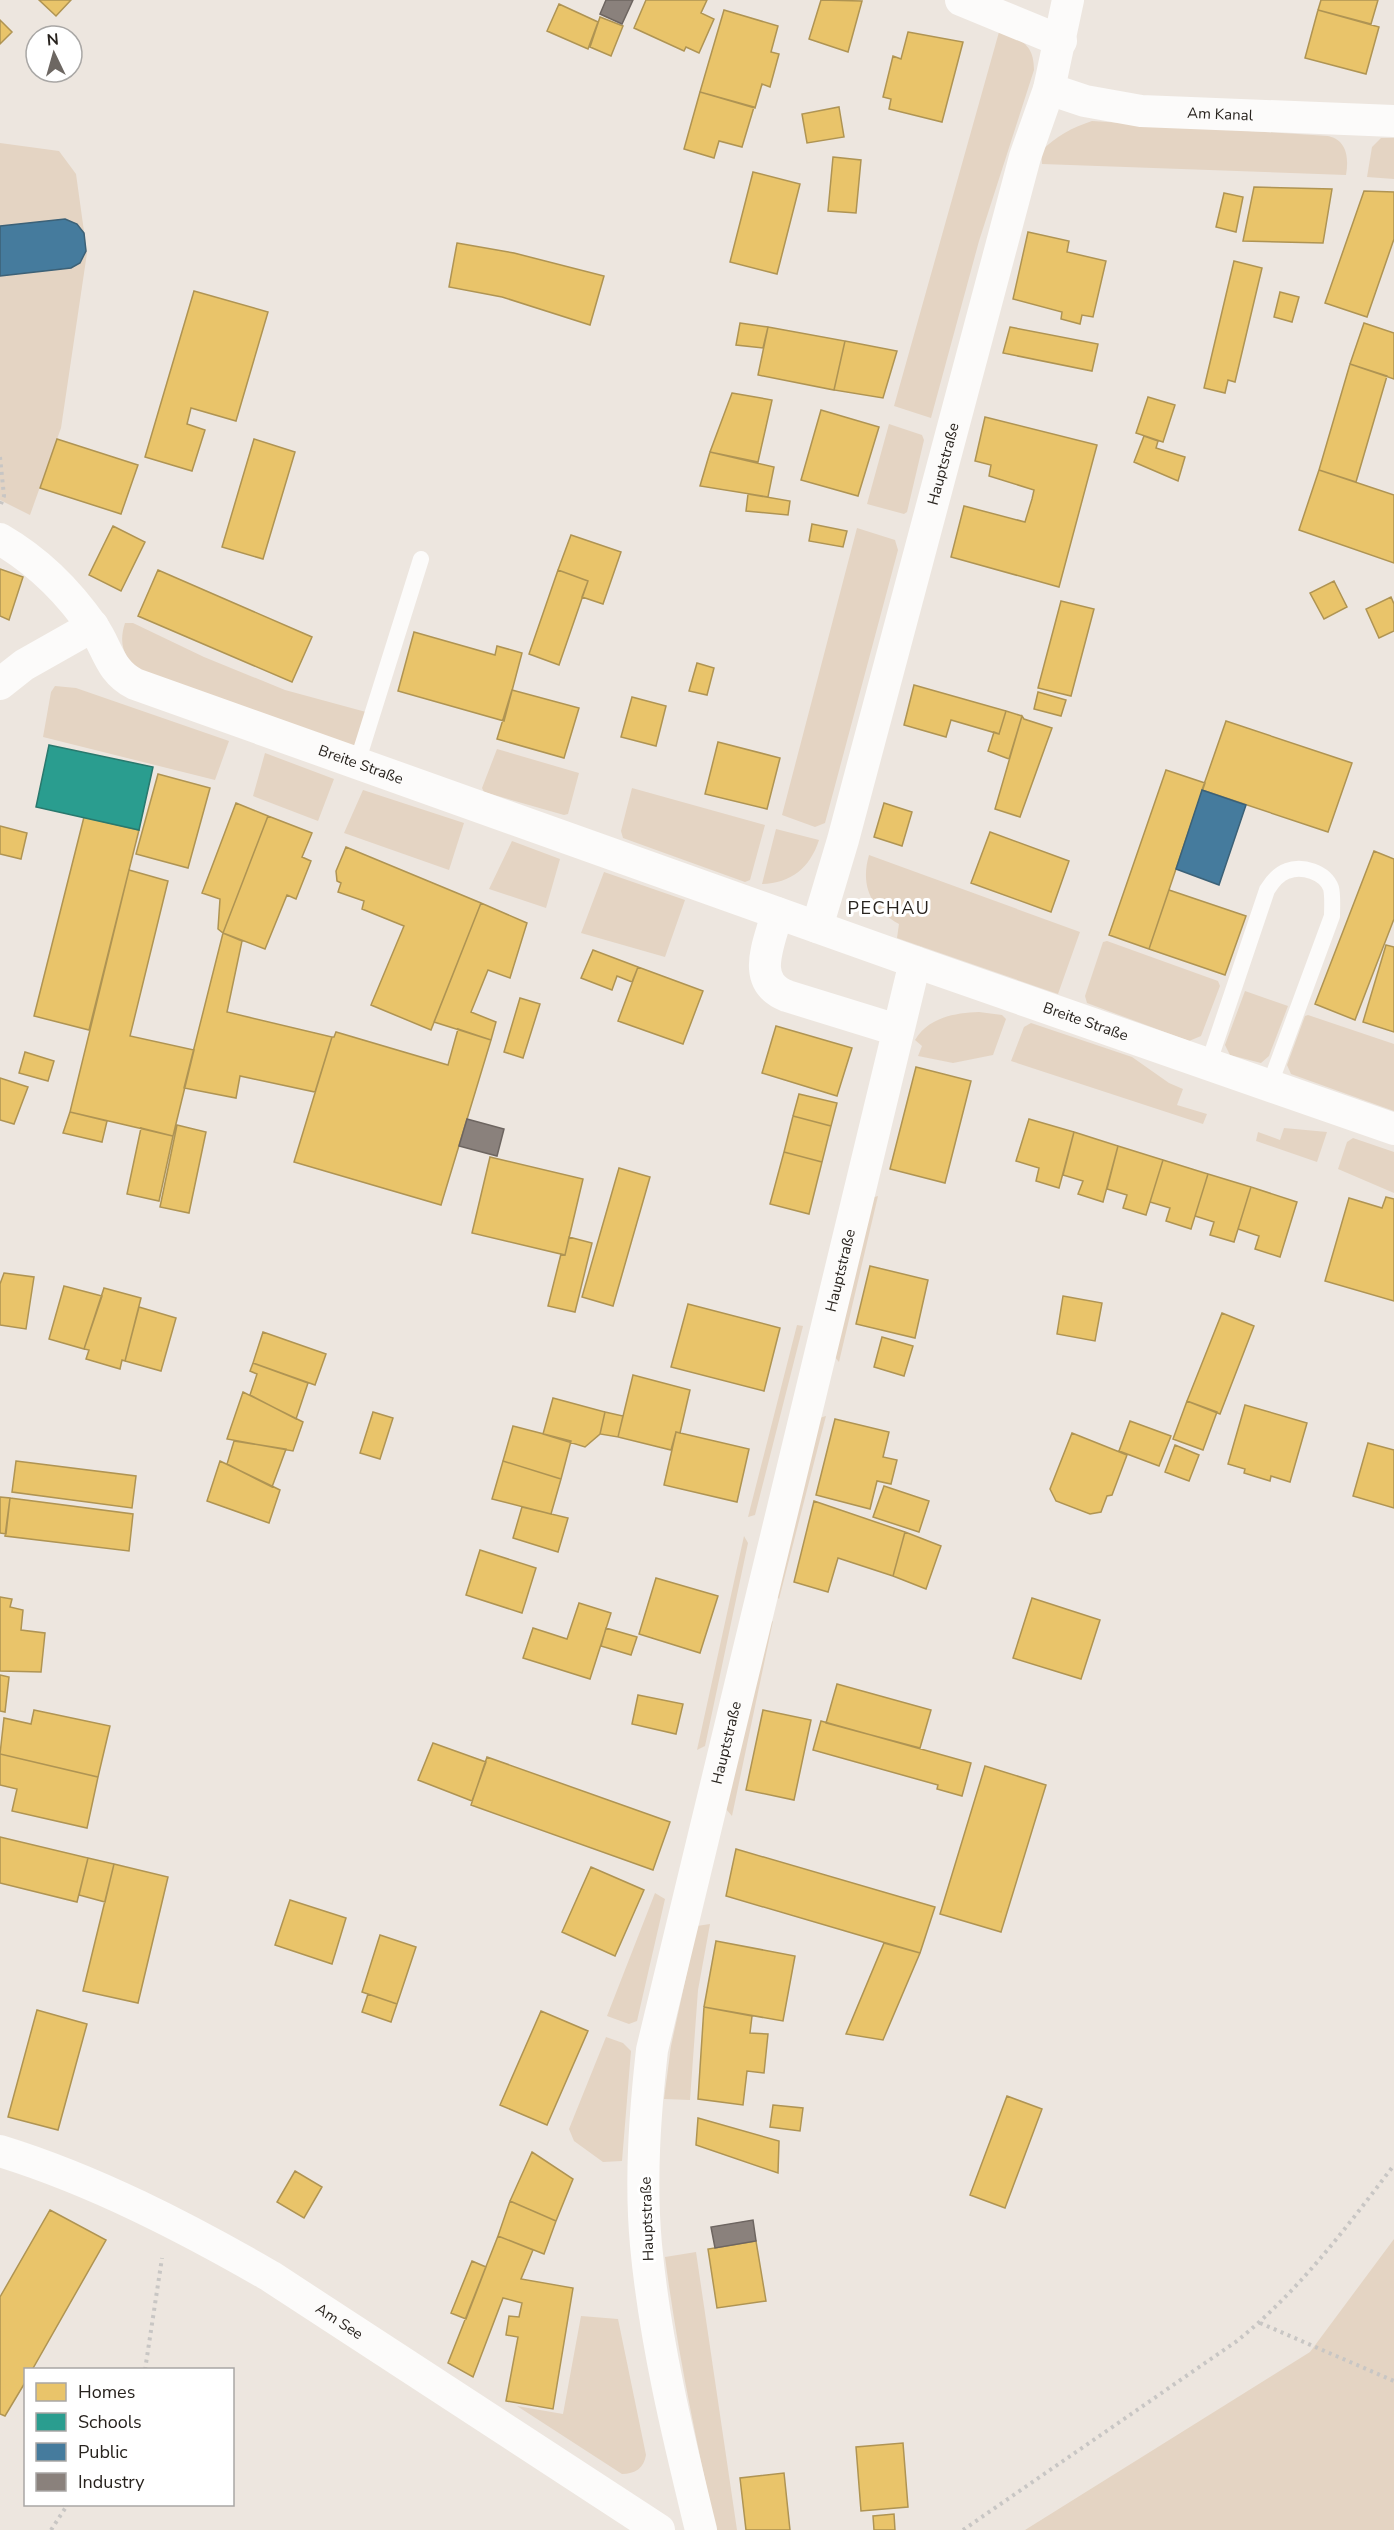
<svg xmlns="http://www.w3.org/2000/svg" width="1394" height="2530" viewBox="0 0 1394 2530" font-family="'Nunito Sans',sans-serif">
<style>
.green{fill:#e4d4c3}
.homes{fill:#e9c46a;stroke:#af9453;stroke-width:1.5}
.schools{fill:#2a9d8f;stroke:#29786d;stroke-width:1.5}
.public{fill:#457b9d;stroke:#3c6177;stroke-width:1.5}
.industry{fill:#8a817c;stroke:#6d6560;stroke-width:1.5}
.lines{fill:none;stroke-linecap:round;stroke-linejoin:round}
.path{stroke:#c8c6c4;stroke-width:4;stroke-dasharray:3 4.5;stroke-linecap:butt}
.lane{stroke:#fcfbfa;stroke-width:16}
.street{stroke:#fcfbfa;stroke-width:32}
.labels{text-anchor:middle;stroke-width:6;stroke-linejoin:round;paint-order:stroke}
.street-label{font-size:15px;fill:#28231e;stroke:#fff}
.quarter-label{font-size:18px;letter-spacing:1.5px;fill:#28231e;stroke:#fff}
</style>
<rect width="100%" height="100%" fill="#ede6df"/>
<path class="green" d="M999,32C1021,39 1034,44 1034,70L979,241L931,418L894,406Z
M1092,121L1328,136C1347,140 1349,158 1346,175L1042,164L1041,151C1057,136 1071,128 1092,121Z
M1381,138H1394V179L1367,177L1372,147Z
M0,143L59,151L76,174L87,253L61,428L30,515L0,500Z
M889,424L922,435L924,440L907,512L904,514L867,504Z
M857,528L895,540L898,550L825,823L815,827L782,815Z
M125,623H133L204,657L285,690L366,712L354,747L142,672C124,660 118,644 125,623Z
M55,686L76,688L229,741L215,780L43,737L51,692Z
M497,749L579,773L568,814L564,815L484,792L482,788Z
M265,753L334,779L318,821L253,796Z
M632,788L765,825L750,880L745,882L623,838L621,831Z
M363,790L464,823L449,870L344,833Z
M776,829L819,840C810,868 791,883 762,884Z
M512,841L560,859L546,908L489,889Z
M869,855L1080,932L1058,994L897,938L899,924C871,908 860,886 869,855Z
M604,872L685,900L665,957L581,933Z
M1107,941L1218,981L1220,986L1201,1036L1189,1041L1087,1003L1085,996L1103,942Z
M1245,991L1288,1006L1269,1056L1261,1063L1230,1055L1225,1045Z
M979,1012L1002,1015L1006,1019L993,1055L953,1063L918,1056L922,1046L915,1040C929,1017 955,1013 979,1012Z
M1308,1015L1394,1044V1111L1291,1074L1287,1065L1305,1016Z
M1031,1023L1132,1057L1169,1083L1183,1089L1177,1105L1207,1114L1203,1124L1011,1061L1024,1027Z
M1284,1128L1327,1132L1317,1162L1256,1141L1258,1132L1280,1140Z
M1353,1138L1394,1152V1193L1338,1169L1347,1142Z
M878,1196L839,1362L834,1356L871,1198Z
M797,1325L803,1326L755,1515L748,1517Z
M826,1416L779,1599L775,1595L819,1418Z
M744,1536L748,1543L705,1746L697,1750Z
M773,1621L732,1816L725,1808L769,1624Z
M655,1893L665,1899L637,2021L629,2024L607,2016Z
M710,1924L698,1990L690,2100L664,2099L671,2046L697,1926Z
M606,2037L623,2043L631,2051L622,2161L603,2162L574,2141L569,2129Z
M1394,2239V2530H1025L1310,2352Z
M696,2252L737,2530H716C696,2440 677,2349 665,2257Z
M581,2316L618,2319L646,2455C644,2468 635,2474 622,2474L517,2406L563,2414Z"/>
<path class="homes" d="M39,0H71L56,16Z
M646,0H707L701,13L714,19L699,53L686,47L684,51L634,28Z
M821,0L862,1L848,52L809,39Z
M1321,0H1378L1371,24L1318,10Z
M559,4L598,22L588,49L547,31Z
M724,10L778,26L771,52L779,54L770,87L762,84L755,108L700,92Z
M1318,10L1379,27L1366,74L1305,58Z
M600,17L623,26L611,56L590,47Z
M0,20L12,32L0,44Z
M908,32L963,42L942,122L889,109L891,99L883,97L893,56L901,59Z
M700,92L754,107L742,147L719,141L714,158L684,149Z
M839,107L844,137L807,143L802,114Z
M833,157L861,160L856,213L828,211Z
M753,172L800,184L777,274L730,262Z
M1254,187L1332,189L1323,243L1243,241Z
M1364,191L1394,192V239L1367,317L1325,303Z
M1224,193L1243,197L1236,232L1216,227Z
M1028,232L1069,241L1067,252L1106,261L1093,317L1082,315L1080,324L1061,319L1062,312L1013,299Z
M457,243L514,253L604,276L590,325L502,297L449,287Z
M1234,261L1262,268L1235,382L1228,380L1225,393L1204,388Z
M194,291L268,312L236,421L191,408L187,424L205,430L192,471L145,457Z
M1280,292L1299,297L1292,322L1274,317Z
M740,323L768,327L763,348L736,345Z
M1364,323L1394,333V379L1350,364Z
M768,327L845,341L834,390L758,375Z
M1010,327L1098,344L1092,371L1003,353Z
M845,341L897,351L883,398L834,390Z
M1350,364L1387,376L1356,482L1319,470Z
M732,393L772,400L758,462L710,452Z
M1148,397L1175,405L1163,442L1136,433Z
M821,410L879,427L858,496L801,480Z
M985,417L1097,445L1059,587L951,557L964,506L1025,522L1032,499L1034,490L989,476L991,465L975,461Z
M1144,436L1158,441L1156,448L1185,457L1178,481L1134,462Z
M57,439L138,465L121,514L40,488Z
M254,439L295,452L263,559L222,547Z
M710,452L774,467L768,497L700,486Z
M1319,470L1394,495V563L1299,530Z
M748,494L790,501L788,515L746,511Z
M812,524L847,531L843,547L809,541Z
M113,526L145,542L121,591L89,575Z
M571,535L621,552L603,604L582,597L588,581L558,570Z
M0,569L23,577L9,620L0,616Z
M158,570L312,637L292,682L138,616Z
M558,570L588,581L559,665L529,654Z
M1334,581L1347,607L1324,619L1310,593Z
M1391,597L1394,604V631L1379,638L1366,609Z
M1061,601L1094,609L1071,696L1038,688Z
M414,632L495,655L497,646L522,653L504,721L398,691Z
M697,663L714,668L707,695L689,691Z
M914,685L1006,711L999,734L951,720L946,737L904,725Z
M512,690L579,708L564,758L497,739Z
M1038,692L1066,700L1061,716L1034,709Z
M632,697L666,706L656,746L621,737Z
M1006,711L1022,716L1009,759L988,751L994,732L999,734Z
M1022,716L1024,719L1052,728L1020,817L995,809Z
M1226,721L1352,763L1328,832L1202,790Z
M718,742L780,758L767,809L705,794Z
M1166,770L1205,783L1149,949L1109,935Z
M158,774L210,788L188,868L136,854Z
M236,803L268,816L223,933L218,929L220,899L202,893Z
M884,803L912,812L902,846L874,837Z
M268,816L312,833L302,857L311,861L296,899L287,895L265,949L223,933Z
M84,817L139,830L89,1030L34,1016Z
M0,826L27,833L21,859L0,854Z
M990,832L1069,861L1051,912L971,883Z
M346,847L481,903L431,1030L371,1005L404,926L362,909L364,901L338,892L341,883L337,881L336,871Z
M1374,851L1394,859V919L1355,1020L1315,1004Z
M129,870L168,881L130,1036L194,1050L173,1136L70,1112Z
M1169,890L1246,916L1225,975L1149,949Z
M481,903L527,923L510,978L488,970L471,1012L496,1022L491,1040L434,1022Z
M223,933L242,941L227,1012L332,1037L315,1092L240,1076L236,1098L184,1088Z
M1386,945L1394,947V1032L1363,1022Z
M593,950L638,967L632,982L617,976L612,990L581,978Z
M638,967L703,991L683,1044L618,1021Z
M520,998L540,1004L523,1058L504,1052Z
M776,1026L852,1048L837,1096L762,1073Z
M458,1029L491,1040L441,1205L294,1162L332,1037H334L336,1032L448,1065Z
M25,1052L54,1061L48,1081L19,1073Z
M916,1067L971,1081L945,1183L890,1169Z
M0,1078L28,1087L14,1124L0,1120Z
M799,1094L837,1103L831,1126L793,1116Z
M70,1112L107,1121L102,1142L63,1133Z
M793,1116L831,1126L822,1162L784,1152Z
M1029,1119L1074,1132L1059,1188L1036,1181L1039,1168L1016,1161Z
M177,1125L206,1132L189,1213L160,1207Z
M141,1128L173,1136L159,1201L127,1194Z
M1074,1132L1118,1146L1103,1202L1078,1194L1083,1181L1063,1175Z
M1118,1146L1163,1160L1146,1215L1123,1208L1127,1195L1107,1189Z
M784,1152L822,1162L809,1214L770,1204Z
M490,1157L583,1179L565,1255L472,1233Z
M1163,1160L1208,1174L1191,1229L1166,1221L1170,1208L1150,1202Z
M619,1168L650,1177L613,1306L582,1297Z
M1208,1174L1251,1187L1234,1242L1210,1235L1214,1222L1195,1216Z
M1251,1187L1297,1202L1280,1257L1255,1249L1259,1236L1238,1229Z
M1386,1197L1394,1199V1301L1325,1281L1349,1198L1382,1208Z
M569,1237L592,1243L575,1312L548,1306L561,1254L565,1255Z
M870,1266L928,1280L915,1338L856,1324Z
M4,1273L34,1277L26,1329L0,1325V1284Z
M64,1286L102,1296L84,1349L49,1339Z
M104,1288L141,1298L125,1361L122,1360L120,1369L86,1359L89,1350L84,1349Z
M1063,1296L1102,1303L1095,1341L1057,1334Z
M688,1304L780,1328L764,1391L671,1367Z
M139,1307L176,1318L161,1371L125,1361Z
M1222,1313L1254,1326L1220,1414L1187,1401Z
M263,1332L326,1354L315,1385L253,1363Z
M882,1337L913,1346L904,1376L874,1367Z
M253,1363L308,1383L296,1419L250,1395L257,1374L250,1371Z
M633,1375L690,1390L680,1433L676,1432L671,1450L618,1437Z
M243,1392L303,1422L293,1451L227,1439Z
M553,1398L605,1412L600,1434L585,1447L543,1434Z
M1187,1401L1217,1412L1203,1450L1173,1439Z
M1245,1405L1307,1423L1290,1482L1271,1476L1270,1481L1244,1473L1245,1469L1228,1464Z
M373,1412L393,1418L380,1459L360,1453Z
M605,1412L623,1416L618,1437L600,1434Z
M835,1419L889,1432L883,1457L897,1460L891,1484L877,1481L870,1509L816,1495Z
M1130,1421L1171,1436L1159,1466L1119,1451Z
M513,1426L571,1441L561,1479L503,1461Z
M676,1432L749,1449L737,1502L664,1485Z
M1072,1433L1127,1455L1112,1495L1107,1496L1101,1512L1090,1514L1056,1501L1050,1489Z
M234,1441L286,1449L272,1487L227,1464Z
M1368,1443L1394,1450V1508L1353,1496Z
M1175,1445L1199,1455L1189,1481L1165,1472Z
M16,1461L136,1476L132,1508L12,1492Z
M220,1461L280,1490L269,1523L207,1501Z
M503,1461L561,1479L551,1514L492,1499Z
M884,1486L929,1501L919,1532L873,1517Z
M0,1497L10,1498L6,1534L0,1533Z
M10,1498L133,1514L129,1551L5,1536Z
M814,1501L905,1532L893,1576L838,1558L828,1592L794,1582Z
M522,1507L568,1518L558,1552L513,1538Z
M905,1532L941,1546L926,1589L893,1576Z
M480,1550L536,1568L522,1613L466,1595Z
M656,1578L718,1596L700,1653L639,1634Z
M0,1597L12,1599L10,1607L23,1610L21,1630L45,1633L41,1672L0,1671Z
M1032,1598L1100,1620L1081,1679L1013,1658Z
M579,1603L611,1613L590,1679L523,1658L533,1628L567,1639Z
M606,1628L637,1637L631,1655L601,1646Z
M0,1675L9,1677L5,1712L0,1711Z
M837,1684L931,1710L920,1748L826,1723Z
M638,1695L683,1704L676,1734L632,1724Z
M34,1710L110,1726L98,1777L0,1754L4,1718L31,1724Z
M763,1710L811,1720L794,1800L746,1790Z
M821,1721L971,1763L962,1796L937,1789L938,1785L813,1750Z
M433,1743L486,1762L472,1801L418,1780Z
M0,1754L98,1777L87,1828L12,1811L17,1789L0,1785Z
M487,1757L670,1822L653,1870L471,1805Z
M985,1766L1046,1785L1001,1932L940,1914Z
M0,1837L88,1858L77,1902L0,1883Z
M736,1849L935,1907L920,1953L726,1896Z
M88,1858L114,1864L105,1902L79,1895Z
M114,1864L168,1877L138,2003L83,1991Z
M591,1867L644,1890L615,1956L562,1932Z
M290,1900L346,1918L332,1964L275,1945Z
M380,1935L416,1947L397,2004L362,1992Z
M716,1941L795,1956L783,2021L704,2007Z
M884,1943L920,1953L883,2040L846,2034Z
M368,1994L397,2004L391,2022L362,2012Z
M704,2007L752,2016L750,2033L768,2034L764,2073L747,2071L743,2105L698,2099Z
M37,2010L87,2024L58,2130L8,2117Z
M541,2011L588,2031L547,2125L500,2105Z
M1007,2096L1042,2109L1005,2208L970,2195Z
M773,2105L803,2108L800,2131L770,2127Z
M698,2118L779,2141L778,2173L696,2145Z
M532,2152L573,2179L556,2221L510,2201Z
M295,2171L322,2187L304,2218L277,2202Z
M510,2201L556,2221L544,2254L498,2236Z
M50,2210L106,2240L32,2370H26V2381L5,2416L0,2414V2297Z
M498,2236L533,2250L521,2279L573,2288L553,2409L506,2401L518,2337L506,2335L509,2316L519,2317L522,2303L503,2298L473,2377L448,2363Z
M756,2241L766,2301L717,2308L708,2249Z
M472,2261L486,2267L466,2319L451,2313Z
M903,2443L908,2507L861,2511L856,2447Z
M784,2473L790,2530H746L740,2478Z
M894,2514L895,2530H874L873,2516Z"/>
<path class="schools" d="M49,745L153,767L139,830L36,807Z"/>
<path class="public" d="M65,219L77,224L84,233L86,251L80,263L71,268L0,276V226Z
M1202,790L1246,805L1219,885L1176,869Z"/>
<path class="industry" d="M606,0H633L622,24L600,14Z
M467,1119L504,1129L497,1156L459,1146Z
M753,2220L756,2241L715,2248L711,2227Z"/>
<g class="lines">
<path class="path" d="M0,457L4,496L1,504
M1260,2323L1394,2381
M145,2370L162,2258
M51,2530L68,2504
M963,2530L1237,2341C1299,2291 1346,2228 1394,2165"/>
<path class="lane" d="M357,763L421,559
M1209,1062L1267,890C1272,882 1278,874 1287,871C1302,865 1325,872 1331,888C1333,896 1332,908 1332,916L1270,1084"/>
<g class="street">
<path d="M961,0L1061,41"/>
<path id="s1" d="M1049,89L1085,101L1141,111L1394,121"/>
<path id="s2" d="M0,539C38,561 68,591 93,627C108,648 109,671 135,684L915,962L1394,1129"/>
<path d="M0,684L24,665L93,626"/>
<path d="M777,913C770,943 749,981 787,996L897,1030"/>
<path id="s3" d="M817,927L843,840L1025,157L1049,89L1068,0"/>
<path id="s4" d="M0,2151C94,2180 185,2227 270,2276L659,2530"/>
<path id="s5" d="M701,2530C678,2436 655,2342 646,2245C640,2180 645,2114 652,2050L915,962"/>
</g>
</g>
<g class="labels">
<g class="street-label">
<text dy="5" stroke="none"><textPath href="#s1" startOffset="174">Am Kanal</textPath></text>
<text dy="5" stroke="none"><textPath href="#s3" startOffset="480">Hauptstraße</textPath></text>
<text dy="5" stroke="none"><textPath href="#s2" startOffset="441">Breite Straße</textPath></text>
<text dy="5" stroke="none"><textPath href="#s2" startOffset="1210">Breite Straße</textPath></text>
<text dy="5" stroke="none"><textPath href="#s5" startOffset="1288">Hauptstraße</textPath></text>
<text dy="5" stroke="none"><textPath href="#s5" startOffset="802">Hauptstraße</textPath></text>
<text transform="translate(647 2219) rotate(-92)" y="5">Hauptstraße</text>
<text dy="5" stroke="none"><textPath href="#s4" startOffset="381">Am See</textPath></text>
</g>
<g class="quarter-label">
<text x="889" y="914">PECHAU</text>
</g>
</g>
<rect x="24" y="2368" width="210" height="138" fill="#ffffff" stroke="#a9a7a5" stroke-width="1.5"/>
<rect x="36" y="2383" width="30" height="18" fill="#e9c46a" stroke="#a9a7a5" stroke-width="1.5"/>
<text x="78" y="2398" font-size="18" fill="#28231e">Homes</text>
<rect x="36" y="2413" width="30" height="18" fill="#2a9d8f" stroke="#a9a7a5" stroke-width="1.5"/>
<text x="78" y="2428" font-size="18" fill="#28231e">Schools</text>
<rect x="36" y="2443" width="30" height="18" fill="#457b9d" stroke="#a9a7a5" stroke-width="1.5"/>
<text x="78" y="2458" font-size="18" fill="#28231e">Public</text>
<rect x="36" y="2473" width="30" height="18" fill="#8a817c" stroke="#a9a7a5" stroke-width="1.5"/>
<text x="78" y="2488" font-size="18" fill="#28231e">Industry</text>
<g transform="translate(54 54) rotate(355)"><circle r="28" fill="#ffffff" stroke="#a9a7a5" stroke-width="1.5"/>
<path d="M0-4.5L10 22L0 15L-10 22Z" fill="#6d6762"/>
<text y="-9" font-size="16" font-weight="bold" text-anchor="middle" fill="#28231e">N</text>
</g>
</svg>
